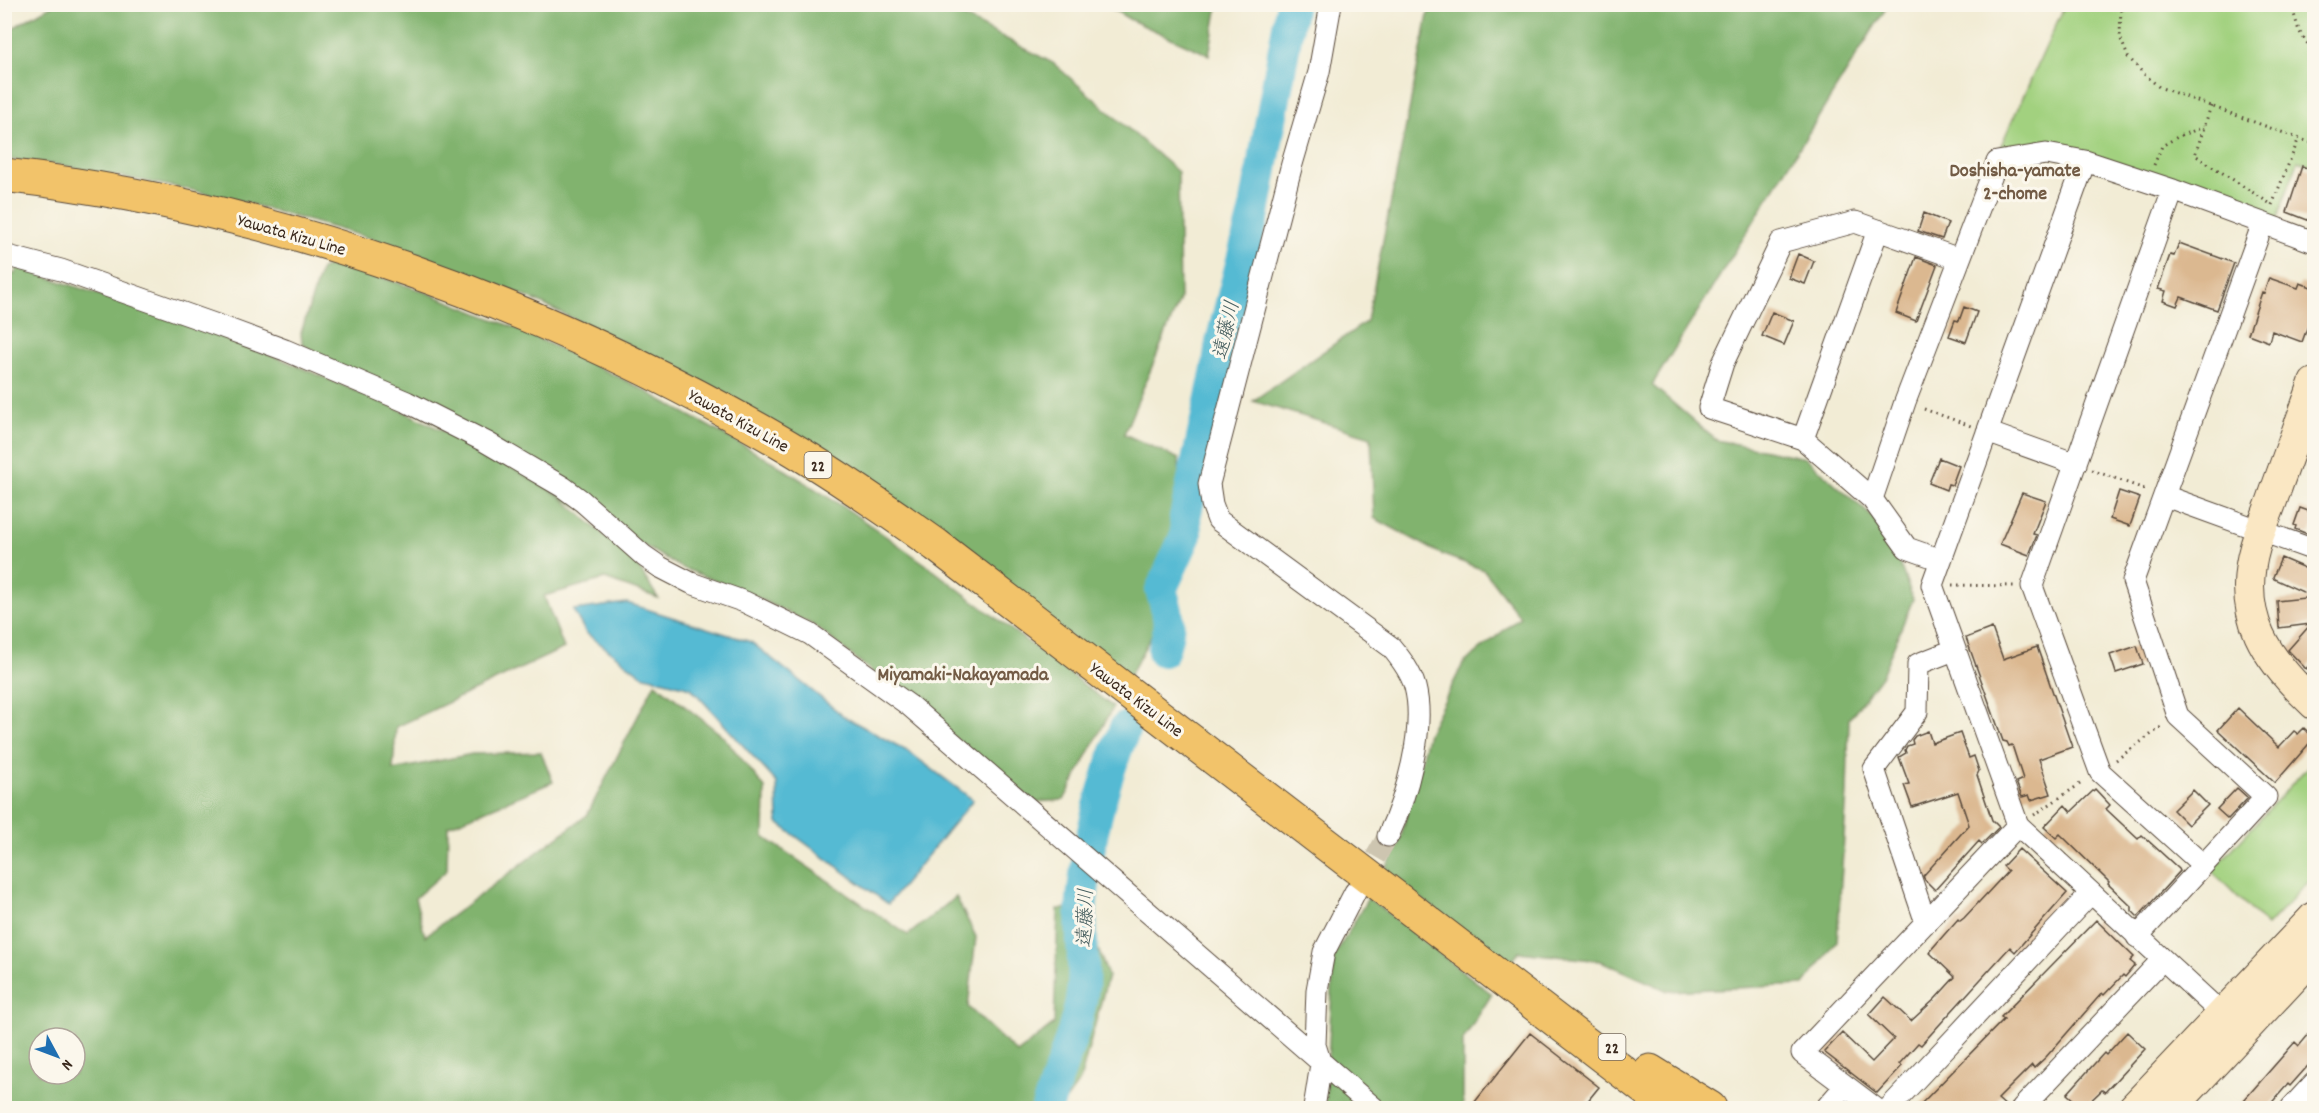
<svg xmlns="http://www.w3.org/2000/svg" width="2319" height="1113" viewBox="0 0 2319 1113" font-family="Dekko,'Klee One',sans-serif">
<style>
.green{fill:#a2d17f;stroke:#6e7e4e;stroke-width:1.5}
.forest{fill:#81b36e;stroke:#5e6e46;stroke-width:1.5;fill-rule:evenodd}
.water{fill:#55bad3;stroke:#487278;stroke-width:1.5}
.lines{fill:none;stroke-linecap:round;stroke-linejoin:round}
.river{stroke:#55bad3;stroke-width:32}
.building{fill:#dbb890}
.street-tunnel{stroke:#cdc5b0;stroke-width:21;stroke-dasharray:21 10;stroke-linecap:butt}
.street-casing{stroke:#564739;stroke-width:23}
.secondary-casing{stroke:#564739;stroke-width:32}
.primary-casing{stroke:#564739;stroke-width:35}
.path{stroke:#564739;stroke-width:3;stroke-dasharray:1.5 4.5;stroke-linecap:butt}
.street{stroke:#fff;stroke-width:21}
.secondary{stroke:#fae7c3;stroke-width:30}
.primary{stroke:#f2c36a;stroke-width:33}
.labels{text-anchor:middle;stroke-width:6;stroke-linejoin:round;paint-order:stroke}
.shield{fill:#fbf7ec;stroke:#75685c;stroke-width:1.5}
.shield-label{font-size:16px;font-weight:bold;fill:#3b2a1e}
.street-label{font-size:18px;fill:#3b2a1e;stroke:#fbf7ec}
.neighbourhood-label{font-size:20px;font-weight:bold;fill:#735c46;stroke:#fbf7ec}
.water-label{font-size:20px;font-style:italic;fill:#445c5d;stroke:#fbf7ec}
</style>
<rect width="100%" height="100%" fill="#fbf7ec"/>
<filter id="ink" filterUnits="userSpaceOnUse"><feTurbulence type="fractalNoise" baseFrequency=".0167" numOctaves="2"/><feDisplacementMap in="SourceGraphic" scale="12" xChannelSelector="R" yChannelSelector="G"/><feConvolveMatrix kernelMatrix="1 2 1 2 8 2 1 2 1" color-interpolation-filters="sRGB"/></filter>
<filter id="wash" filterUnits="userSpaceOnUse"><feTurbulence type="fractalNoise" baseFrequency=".008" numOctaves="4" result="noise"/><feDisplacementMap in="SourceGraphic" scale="24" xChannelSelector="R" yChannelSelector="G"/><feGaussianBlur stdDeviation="1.35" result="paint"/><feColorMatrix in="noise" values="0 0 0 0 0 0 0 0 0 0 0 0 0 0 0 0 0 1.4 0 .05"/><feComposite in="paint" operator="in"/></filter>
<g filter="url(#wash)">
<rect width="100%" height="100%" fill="#f2ecd5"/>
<path class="green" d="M2065,5H2314V166L2298,161L2276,222L2104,158L1997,154Z
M2314,760V876L2267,926L2212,871Z"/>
<path class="forest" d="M54,4L941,5L1053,63L1178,172L1180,299L1124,434L1179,459L1182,578L1129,677L647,354L532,299L431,259L369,238L250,204L192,190L59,165L5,159L4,33Z
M1106,5H1218L1209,55L1129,19Z
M1430,5H1888L1652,385L1716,440L1806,458L1887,530L1913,599L1882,675L1849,719L1847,793L1837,941L1804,985L1668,991L1601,961L1519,952L1510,965L1384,871L1399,845L1428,733L1463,664L1520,617L1484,570L1443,555L1374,518L1371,437L1253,401L1367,321Z
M336,263L420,290L518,329L631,383L773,462L850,511L924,563L1113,707L1064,800L1035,802L815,626L748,593L680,567L308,348L302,343L301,333L321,269Z
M18,267L214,334L281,359L403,411L481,450L557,494L636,563L658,598L605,579L544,596L564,648L396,727L393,770L472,754L541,752L553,782L448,826L447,870L415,898L425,936L587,815L655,683L723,736L765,788L764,837L908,935L956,897L976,937L968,1007L1017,1053L1054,1024L1058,909L1083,908L1108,976L1080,1081L1060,1108H5L4,272L15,274ZM39,1038H75V1074H39Z
M1368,898L1492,994L1463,1040V1108H1325L1334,957Z"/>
<path class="water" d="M627,603L751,642L845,717L909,752L973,800L888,904L778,823L777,783L691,688L642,675L586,633L573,610Z"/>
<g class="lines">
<path class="river" d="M1163,651C1172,626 1169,614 1161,590L1186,535L1185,517L1217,370L1221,343L1254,213L1292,4
M1047,1108C1058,1072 1080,1023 1083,986C1085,958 1079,928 1082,900C1088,841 1103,782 1125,728"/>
</g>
<g id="blocks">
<path class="building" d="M2302,166L2314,171V209L2310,221L2287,212Z
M1924,213L1948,223L1942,239L1918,231Z
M2179,243L2234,263L2217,310L2181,297L2177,306L2163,301L2166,291L2158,289L2170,255L2174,256Z
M1798,254L1814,261L1805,284L1789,278Z
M1916,257L1937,265L1916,321L1896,313Z
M2269,278L2298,288L2300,283L2314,288V309L2302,342L2272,331L2269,342L2248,334L2262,292L2264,293Z
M1964,307L1977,312L1966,342L1949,336L1955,320L1959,321Z
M1772,312L1794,321L1784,345L1762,336Z
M1939,458L1959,466L1952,485L1948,484L1946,490L1929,483Z
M2119,491L2140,498L2130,526L2110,519Z
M2022,493L2046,501L2033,534L2037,535L2029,555L2000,544Z
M2300,508L2314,513V523L2310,535L2295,529L2296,526L2294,525Z
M2281,558L2314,572V597L2274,579L2273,577Z
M2314,597V659L2306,669L2288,650L2311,624L2279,628L2277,601Z
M1992,628L2003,659L2037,647L2072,747L2039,759L2051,794L2031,800L2029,795L2022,797L2016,782L2023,779L2012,745L2009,746L2007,742L2003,741L1966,638Z
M2137,646L2143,664L2116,673L2110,655Z
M2238,708L2279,747L2294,731L2298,734L2304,728L2314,738L2275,783L2218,730Z
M1928,731L1932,743L1960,733L1969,758L1974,756L1979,771L1977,775L1992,820L1999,827L1982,844L1979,841L1935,890L1925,880L1923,876L1969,825L1958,792L1912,807L1904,785L1909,784L1899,757L1906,753L1905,750L1907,746L1913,744L1912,740L1915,736Z
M2237,788L2248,798L2228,819L2217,809Z
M2095,789L2110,805L2106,809L2138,839L2142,835L2179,869L2180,871L2138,917L2132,911V907L2108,884L2109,882L2060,834L2056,838L2044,827L2065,805L2071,812Z
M2193,790L2208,805L2188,825L2173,810Z
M2019,849L2067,893L2015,952L2010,947L1921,1045L1918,1043L1899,1064L1902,1066L1877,1093L1824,1052L1842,1033L1872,1062L1894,1039L1869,1015L1885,997L1911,1021L1935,999L1955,977L1929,952L1958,919L1960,921L1964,918L2008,871L2003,866Z
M2096,920L2134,957L2130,961L2135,965L2125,977L2123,975L2104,995L2102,993L2046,1057L2034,1068L2032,1065L1998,1099L2008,1108H1917L2004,1019L2001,1017Z
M2314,1028V1059L2290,1086L2288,1084L2267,1108H2237L2295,1042L2299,1046Z
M2127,1032L2145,1049L2105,1092L2102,1090L2083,1108L2067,1094L2104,1053L2106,1055Z
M1530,1033L1599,1087L1582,1108H1470Z"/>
</g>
</g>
<g filter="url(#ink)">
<use href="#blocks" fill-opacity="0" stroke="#564739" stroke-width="1.5"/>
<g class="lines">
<path class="street-tunnel" d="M1360,884L1388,836"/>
<g class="street-casing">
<path id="street" d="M1331,4L1319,72L1292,164L1209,484L1212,504L1218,520L1391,647C1401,659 1411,672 1415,687C1426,729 1406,798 1388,836
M2085,161L1932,585L2018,825L2222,1014
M2173,190L2032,586L2100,772L2203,865
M4,255L61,270L217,325L285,350L407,402L486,442L563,487L582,501L644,556L660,567L691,583L745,602L810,634L910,706L1374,1108
M1987,432L2076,464
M1803,439L1878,230
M2165,496L2314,550
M1872,499L1905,402L1997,162L2046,154L2085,161L2173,190L2314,242
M1941,560L1907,548L1872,499L1803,439L1709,408L1723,363L1781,242L1855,222L1959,259
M1926,923L1874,769L1917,712L1918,664L1954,650
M2137,937L2266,797L2178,716L2133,581L2263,223
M1314,1108L1321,1064L1315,1045L1317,990L1324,952L1355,892
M1826,1108L1845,1086
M1875,1108L1802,1053L2018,825
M1889,1108L2090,894
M2022,1108L2162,960
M2291,1108L2314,1083"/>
</g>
<g class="secondary-casing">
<path id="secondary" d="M2314,383C2301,421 2287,458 2274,495C2268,513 2260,530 2255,547C2235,616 2267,660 2314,704
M2133,1108L2314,917
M2172,1108L2314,956"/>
</g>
<g class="primary-casing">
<path id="primary" d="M4,175C279,207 545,305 784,444C837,475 887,510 936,545L1670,1108
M1650,1071L1710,1108"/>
</g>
<path class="path" d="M2121,4L2120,37L2128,57L2144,74L2159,87L2314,144
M2291,4L2299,31L2314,53
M2211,106L2195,155L2269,203
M2154,165L2162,146L2179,136L2204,127
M2272,205L2299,138
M1924,409L1971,426
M2092,470L2147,490
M1952,585L2015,586
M2116,760L2164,725
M2034,815L2083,782"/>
<use href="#street" class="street"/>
<use href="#secondary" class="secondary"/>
<use href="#primary" class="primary"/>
</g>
</g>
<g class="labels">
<g class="shield">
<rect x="804.5" y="452" width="27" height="26" rx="4.5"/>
<rect x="1598.5" y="1034" width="27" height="26" rx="4.5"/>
</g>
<g class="shield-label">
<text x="818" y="471">22</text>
<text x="1612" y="1053">22</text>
</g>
<g class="street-label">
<text transform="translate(292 234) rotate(16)" y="6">Yawata Kizu Line</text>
<text transform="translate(739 420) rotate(29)" y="6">Yawata Kizu Line</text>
<text transform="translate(1137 699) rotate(37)" y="6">Yawata Kizu Line</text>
</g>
<g class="neighbourhood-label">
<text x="2015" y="176">Doshisha-yamate<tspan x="2015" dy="23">2-chome</tspan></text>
<text x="963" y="680">Miyamaki-Nakayamada</text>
</g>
<g class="water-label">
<text transform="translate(1225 330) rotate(-77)" y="7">遠藤川</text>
<text transform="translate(1084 918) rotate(-88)" y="7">遠藤川</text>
</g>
</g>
<rect width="2319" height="1113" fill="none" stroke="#fbf7ec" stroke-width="24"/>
<g transform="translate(57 1056) rotate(131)"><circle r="28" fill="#fbf7ec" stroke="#aea59a" stroke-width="1.5"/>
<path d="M0-4.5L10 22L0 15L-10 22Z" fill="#1f6fb2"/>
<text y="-9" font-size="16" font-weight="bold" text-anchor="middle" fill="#3b2a1e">N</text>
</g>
</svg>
